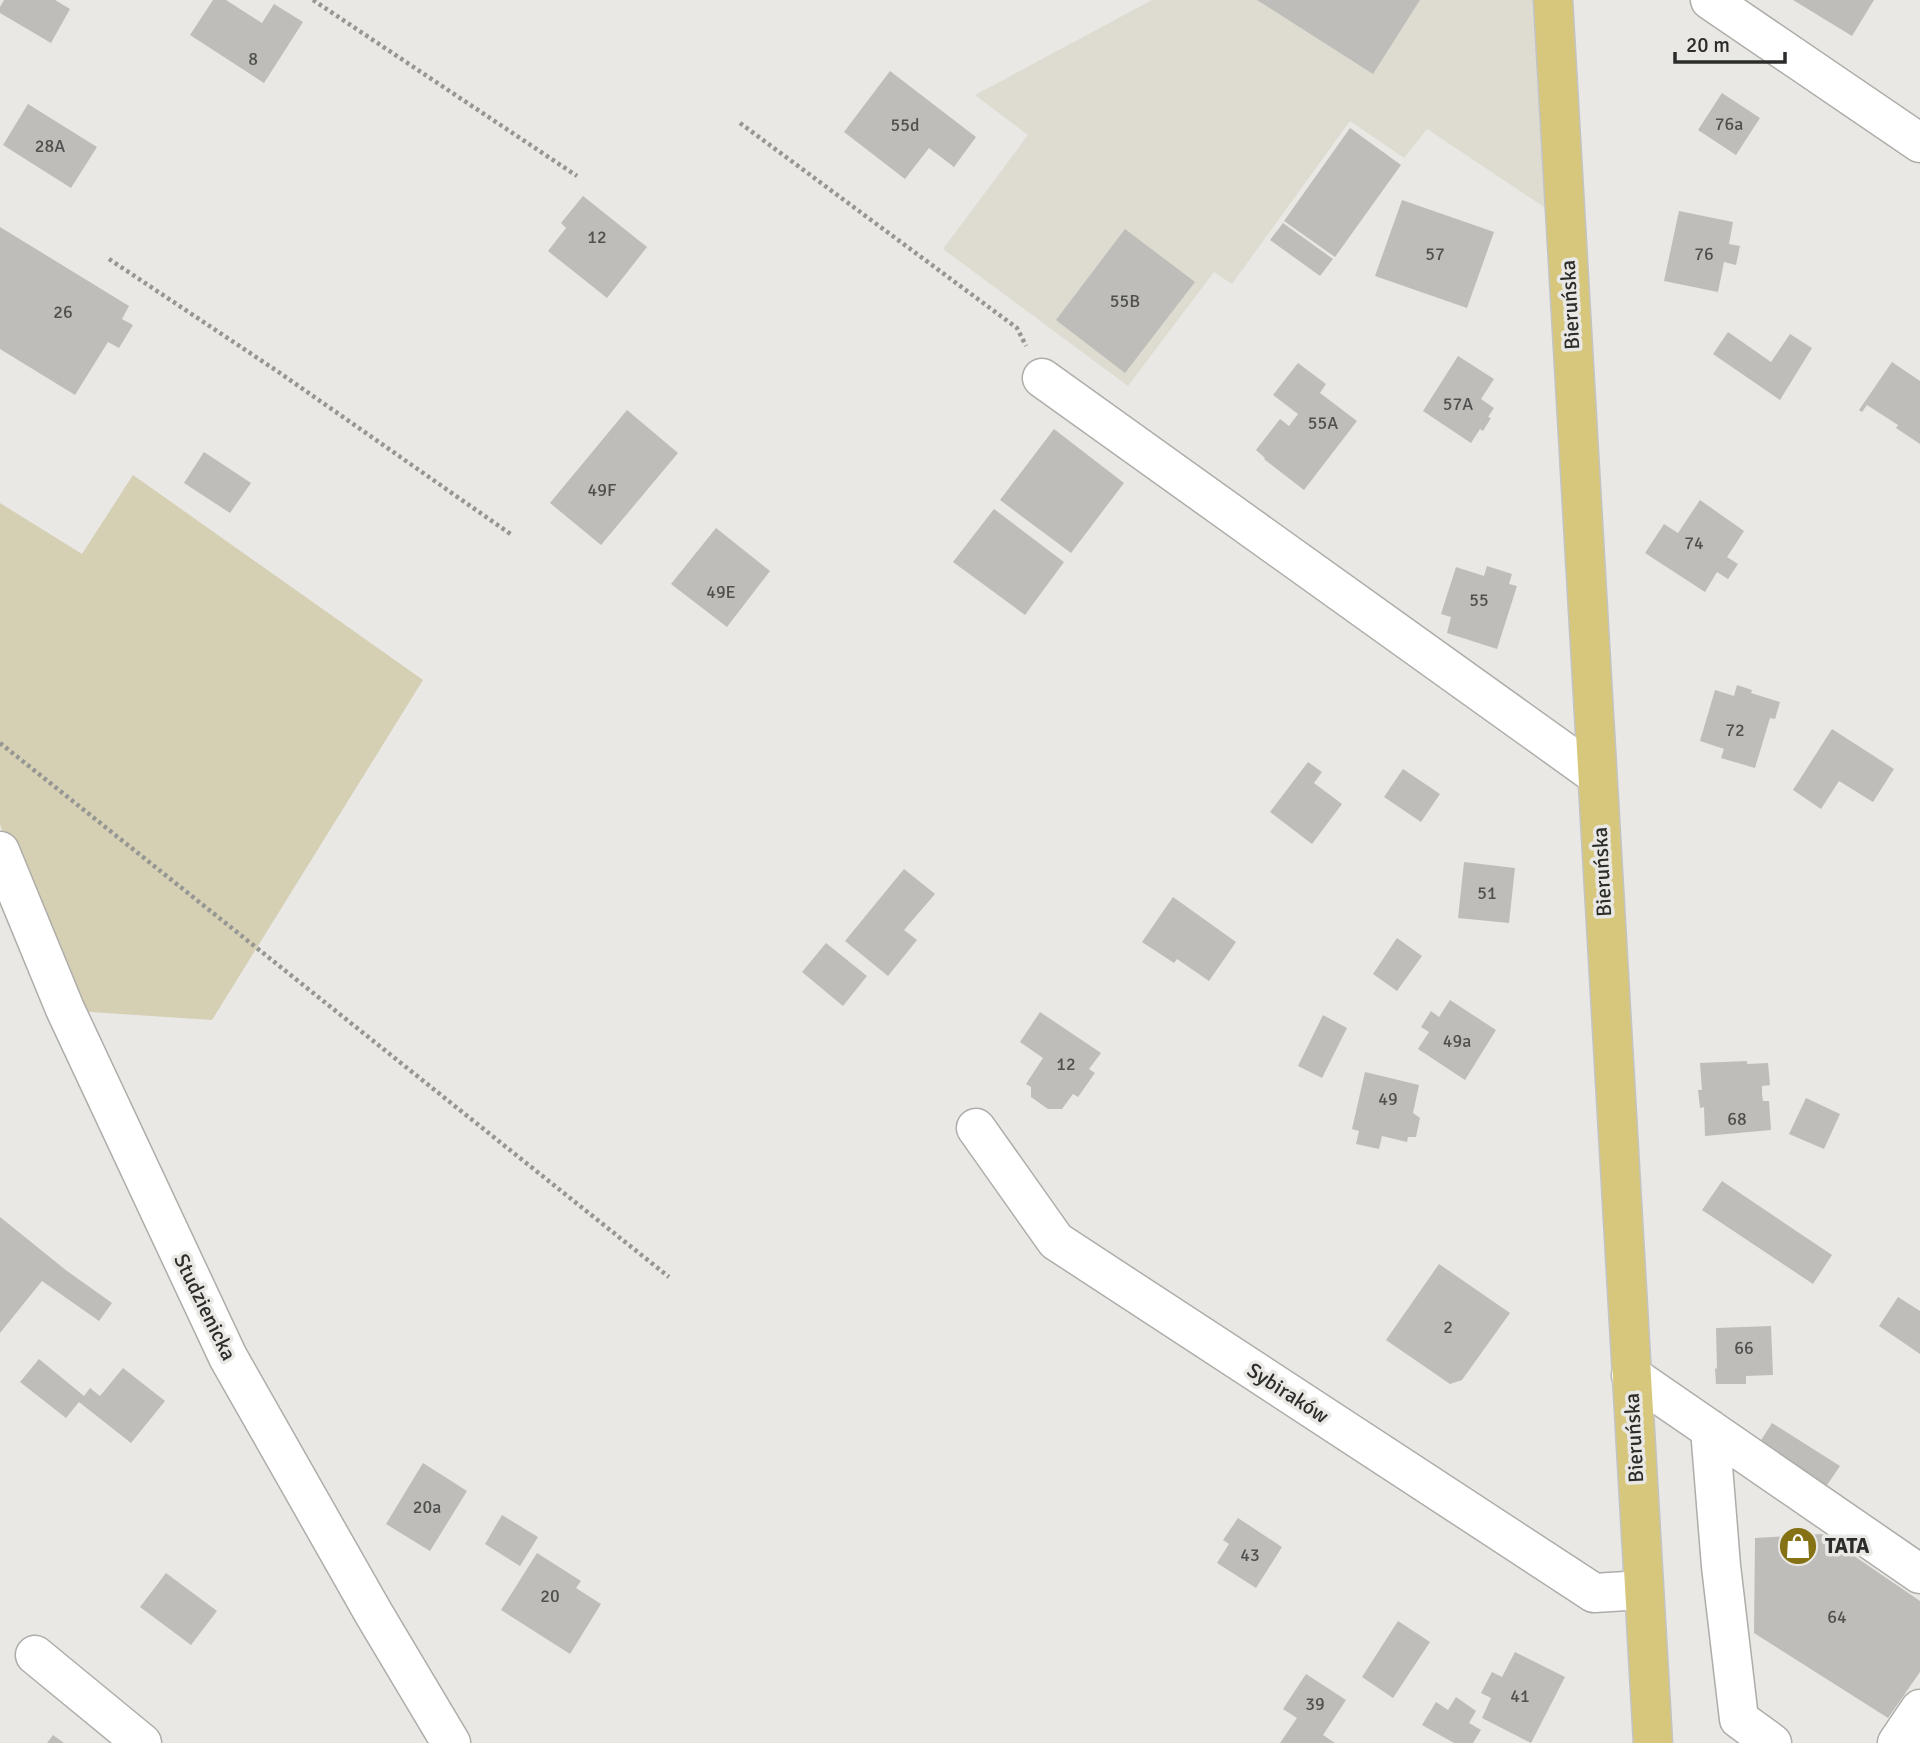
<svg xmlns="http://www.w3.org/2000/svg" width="1920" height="1743" viewBox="0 0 1920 1743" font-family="Signika,sans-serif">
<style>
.built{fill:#dedbd1}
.green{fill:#d5cfb4}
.building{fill:#bebdb9}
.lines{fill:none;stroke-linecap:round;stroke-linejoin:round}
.minor-casing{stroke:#aeada9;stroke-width:41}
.major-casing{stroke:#c4c4c3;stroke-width:41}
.path{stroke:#969693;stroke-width:4.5;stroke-dasharray:3.5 3.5;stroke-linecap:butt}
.minor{stroke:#fff;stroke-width:38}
.major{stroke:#d6c77c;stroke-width:38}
.labels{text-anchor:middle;stroke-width:7;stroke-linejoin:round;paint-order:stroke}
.number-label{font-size:18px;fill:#50504e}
.street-label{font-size:21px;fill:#2c2c2a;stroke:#e9e8e4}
.poi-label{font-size:21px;font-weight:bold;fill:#2c2c2a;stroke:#e9e8e4;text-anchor:start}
</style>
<rect width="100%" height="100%" fill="#e9e8e4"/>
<path class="built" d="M1152,0H1537L1547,209L1427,129L1404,158L1350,121L1232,284L1214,272L1128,386L943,249L1028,135L975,95Z"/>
<path class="green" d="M133,475L423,680L212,1020L76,1011L10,855L0,824V503L82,554Z"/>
<path class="building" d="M4,0H55L70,9L51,43L0,13V7Z
M213,0H226L262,23L274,4L303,22L264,83L190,35Z
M1257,0H1420L1373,74Z
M1793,0H1874L1852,36Z
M890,71L976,137L954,167L929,148L905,179L844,132Z
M1722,93L1760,118L1736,155L1698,130Z
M28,104L97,147L71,188L3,145Z
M1350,128L1401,165L1335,257L1284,221Z
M583,196L647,247L607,298L548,251L566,228L561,223Z
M1402,200L1494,232L1467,308L1375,276Z
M1679,211L1733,222L1729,244L1740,246L1736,265L1724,262L1718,292L1664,281Z
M1283,223L1333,259L1320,276L1270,240Z
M0,227L129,306L122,319L133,325L119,348L108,342L75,395L0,349Z
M1125,229L1195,282L1125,373L1056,320Z
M1728,332L1771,362L1790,334L1812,348L1780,400L1713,354Z
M1458,356L1494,379L1481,399L1494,408L1488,417L1491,418L1483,431L1480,429L1471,443L1423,411Z
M1892,362L1920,381V444L1896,428L1898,425L1867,405L1862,412L1859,410Z
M1298,363L1326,384L1320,393L1357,421L1304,490L1264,459L1265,458L1256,450L1280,419L1289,426L1298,414L1273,395Z
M627,410L678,453L601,545L550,503Z
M1054,429L1124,483L1071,553L1000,500Z
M204,452L251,483L230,513L184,483Z
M1700,500L1744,531L1727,557L1738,564L1728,579L1717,572L1705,592L1645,553L1664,524L1678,533Z
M994,509L1064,562L1025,615L953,562Z
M716,528L770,571L727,627L671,584Z
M1487,566L1512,574L1509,584L1517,586L1497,649L1447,633L1451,617L1441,614L1456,567L1484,576Z
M1737,685L1752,690L1751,693L1780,702L1775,719L1770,718L1755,768L1721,758L1724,749L1700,741L1715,690L1734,696Z
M1832,729L1894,769L1873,802L1839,781L1821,809L1793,790Z
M1308,762L1322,772L1314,783L1342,804L1312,844L1270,812Z
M1403,769L1440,794L1421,822L1384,797Z
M1464,862L1515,868L1509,923L1458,918Z
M904,869L935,894L904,930L917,940L888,976L845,941Z
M1173,897L1236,942L1209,981L1177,959L1174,963L1142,942Z
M1397,938L1422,956L1397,991L1373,974Z
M826,943L867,976L843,1006L802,972Z
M1450,1000L1496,1030L1465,1080L1418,1049L1429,1032L1421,1027L1431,1011L1439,1017Z
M1040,1012L1101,1053L1089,1069L1095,1073L1078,1097L1073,1094L1062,1109H1048L1031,1097V1087L1026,1084L1043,1058L1020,1042Z
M1323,1015L1347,1028L1322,1078L1298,1066Z
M1747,1061V1064L1768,1063L1770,1085L1762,1086V1094L1763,1101H1769L1771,1130L1705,1136L1704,1107L1700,1108L1698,1090H1702L1700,1063Z
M1365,1072L1419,1085L1413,1113L1420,1118L1416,1137H1408L1407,1142L1382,1136L1379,1149L1356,1144L1359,1131L1352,1129Z
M1806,1098L1840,1114L1824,1149L1789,1134Z
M1722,1181L1832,1255L1813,1284L1702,1210Z
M0,1217L67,1271L112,1303L99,1321L42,1281L0,1333Z
M1439,1264L1510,1313L1462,1380L1450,1384L1386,1340Z
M1898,1297L1920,1311V1354L1879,1326Z
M1771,1326L1773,1375L1746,1376V1384H1716L1715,1368L1717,1369L1716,1328Z
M39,1359L84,1396L90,1388L100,1396L123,1368L165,1401L131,1443L79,1402L66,1418L20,1382Z
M1772,1423L1840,1466L1825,1488L1758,1445Z
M423,1463L467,1491L430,1551L386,1524Z
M502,1515L538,1537L520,1566L485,1544Z
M1238,1518L1282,1547L1256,1588L1217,1563L1229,1544L1223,1540Z
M1822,1534L1920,1601V1672L1888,1718L1754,1633L1755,1538Z
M537,1553L581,1581L576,1588L601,1604L570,1654L501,1610Z
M166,1573L217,1611L191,1645L140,1607Z
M1398,1621L1430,1642L1393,1698L1362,1677Z
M1515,1652L1565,1677L1531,1743L1482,1718L1491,1698L1481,1693L1492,1672L1502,1677Z
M1306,1674L1346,1700L1323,1735L1335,1743H1280L1297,1718L1283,1709Z
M1456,1697L1476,1711L1469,1723L1481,1730L1473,1743H1454L1422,1725L1436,1702L1448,1710Z
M53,1735L64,1743H47Z"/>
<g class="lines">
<g class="minor-casing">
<path id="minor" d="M1710,0L1920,143
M1042,378L1596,775
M0,851L65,1009L228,1357L374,1614L451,1743
M976,1128L1056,1241L1594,1593L1643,1590
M1631,1375L1920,1574
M1710,1429L1721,1566L1739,1719L1772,1743
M35,1655L142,1743
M1897,1743L1920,1709"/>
</g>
<g class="major-casing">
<path id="major" d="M1553,0L1653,1743"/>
</g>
<path class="path" d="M313,0L577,176
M740,123L1017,328L1026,346
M109,259L280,373L512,535
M0,743L669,1277"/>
<use href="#minor" class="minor"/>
<use href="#major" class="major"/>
</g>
<defs>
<g id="shop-disc" transform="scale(2.0125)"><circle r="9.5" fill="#857214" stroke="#e9e8e4"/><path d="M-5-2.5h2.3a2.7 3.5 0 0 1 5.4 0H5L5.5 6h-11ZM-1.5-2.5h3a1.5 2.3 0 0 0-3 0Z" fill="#fff"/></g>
</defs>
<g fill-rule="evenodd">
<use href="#shop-disc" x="1798" y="1546"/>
</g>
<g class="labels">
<g class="number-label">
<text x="253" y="65">8</text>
<text x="1729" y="130">76a</text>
<text x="905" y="131">55d</text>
<text x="50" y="152">28A</text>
<text x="597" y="243">12</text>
<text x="1435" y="260">57</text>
<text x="1704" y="260">76</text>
<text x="1125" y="307">55B</text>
<text x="63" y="318">26</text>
<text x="1458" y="410">57A</text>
<text x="1323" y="429">55A</text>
<text x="602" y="496">49F</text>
<text x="1694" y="549">74</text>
<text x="721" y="598">49E</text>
<text x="1479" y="606">55</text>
<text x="1735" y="736">72</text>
<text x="1487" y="899">51</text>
<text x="1457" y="1047">49a</text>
<text x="1066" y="1070">12</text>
<text x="1388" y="1105">49</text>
<text x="1737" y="1125">68</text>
<text x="1448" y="1333">2</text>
<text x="1744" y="1354">66</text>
<text x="427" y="1513">20a</text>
<text x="1250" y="1561">43</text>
<text x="550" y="1602">20</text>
<text x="1837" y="1623">64</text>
<text x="1520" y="1702">41</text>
<text x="1315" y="1710">39</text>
</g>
<g class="street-label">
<text transform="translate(1570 305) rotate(-93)" y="7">Bieruńska</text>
<text transform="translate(1602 872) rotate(-93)" y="7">Bieruńska</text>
<text transform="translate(205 1307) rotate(64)" y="7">Studzienicka</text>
<text transform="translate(1288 1393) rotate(33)" y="7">Sybiraków</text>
<text transform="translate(1634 1438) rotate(-93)" y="7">Bieruńska</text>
</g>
<g class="poi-label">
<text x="1825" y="1553">TATA</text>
</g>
</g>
<path d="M1675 52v10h110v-10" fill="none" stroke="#2c2c2a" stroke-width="3.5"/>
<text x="1686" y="52" font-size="21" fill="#2c2c2a" stroke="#e9e8e4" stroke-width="5" paint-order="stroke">20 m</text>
</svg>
